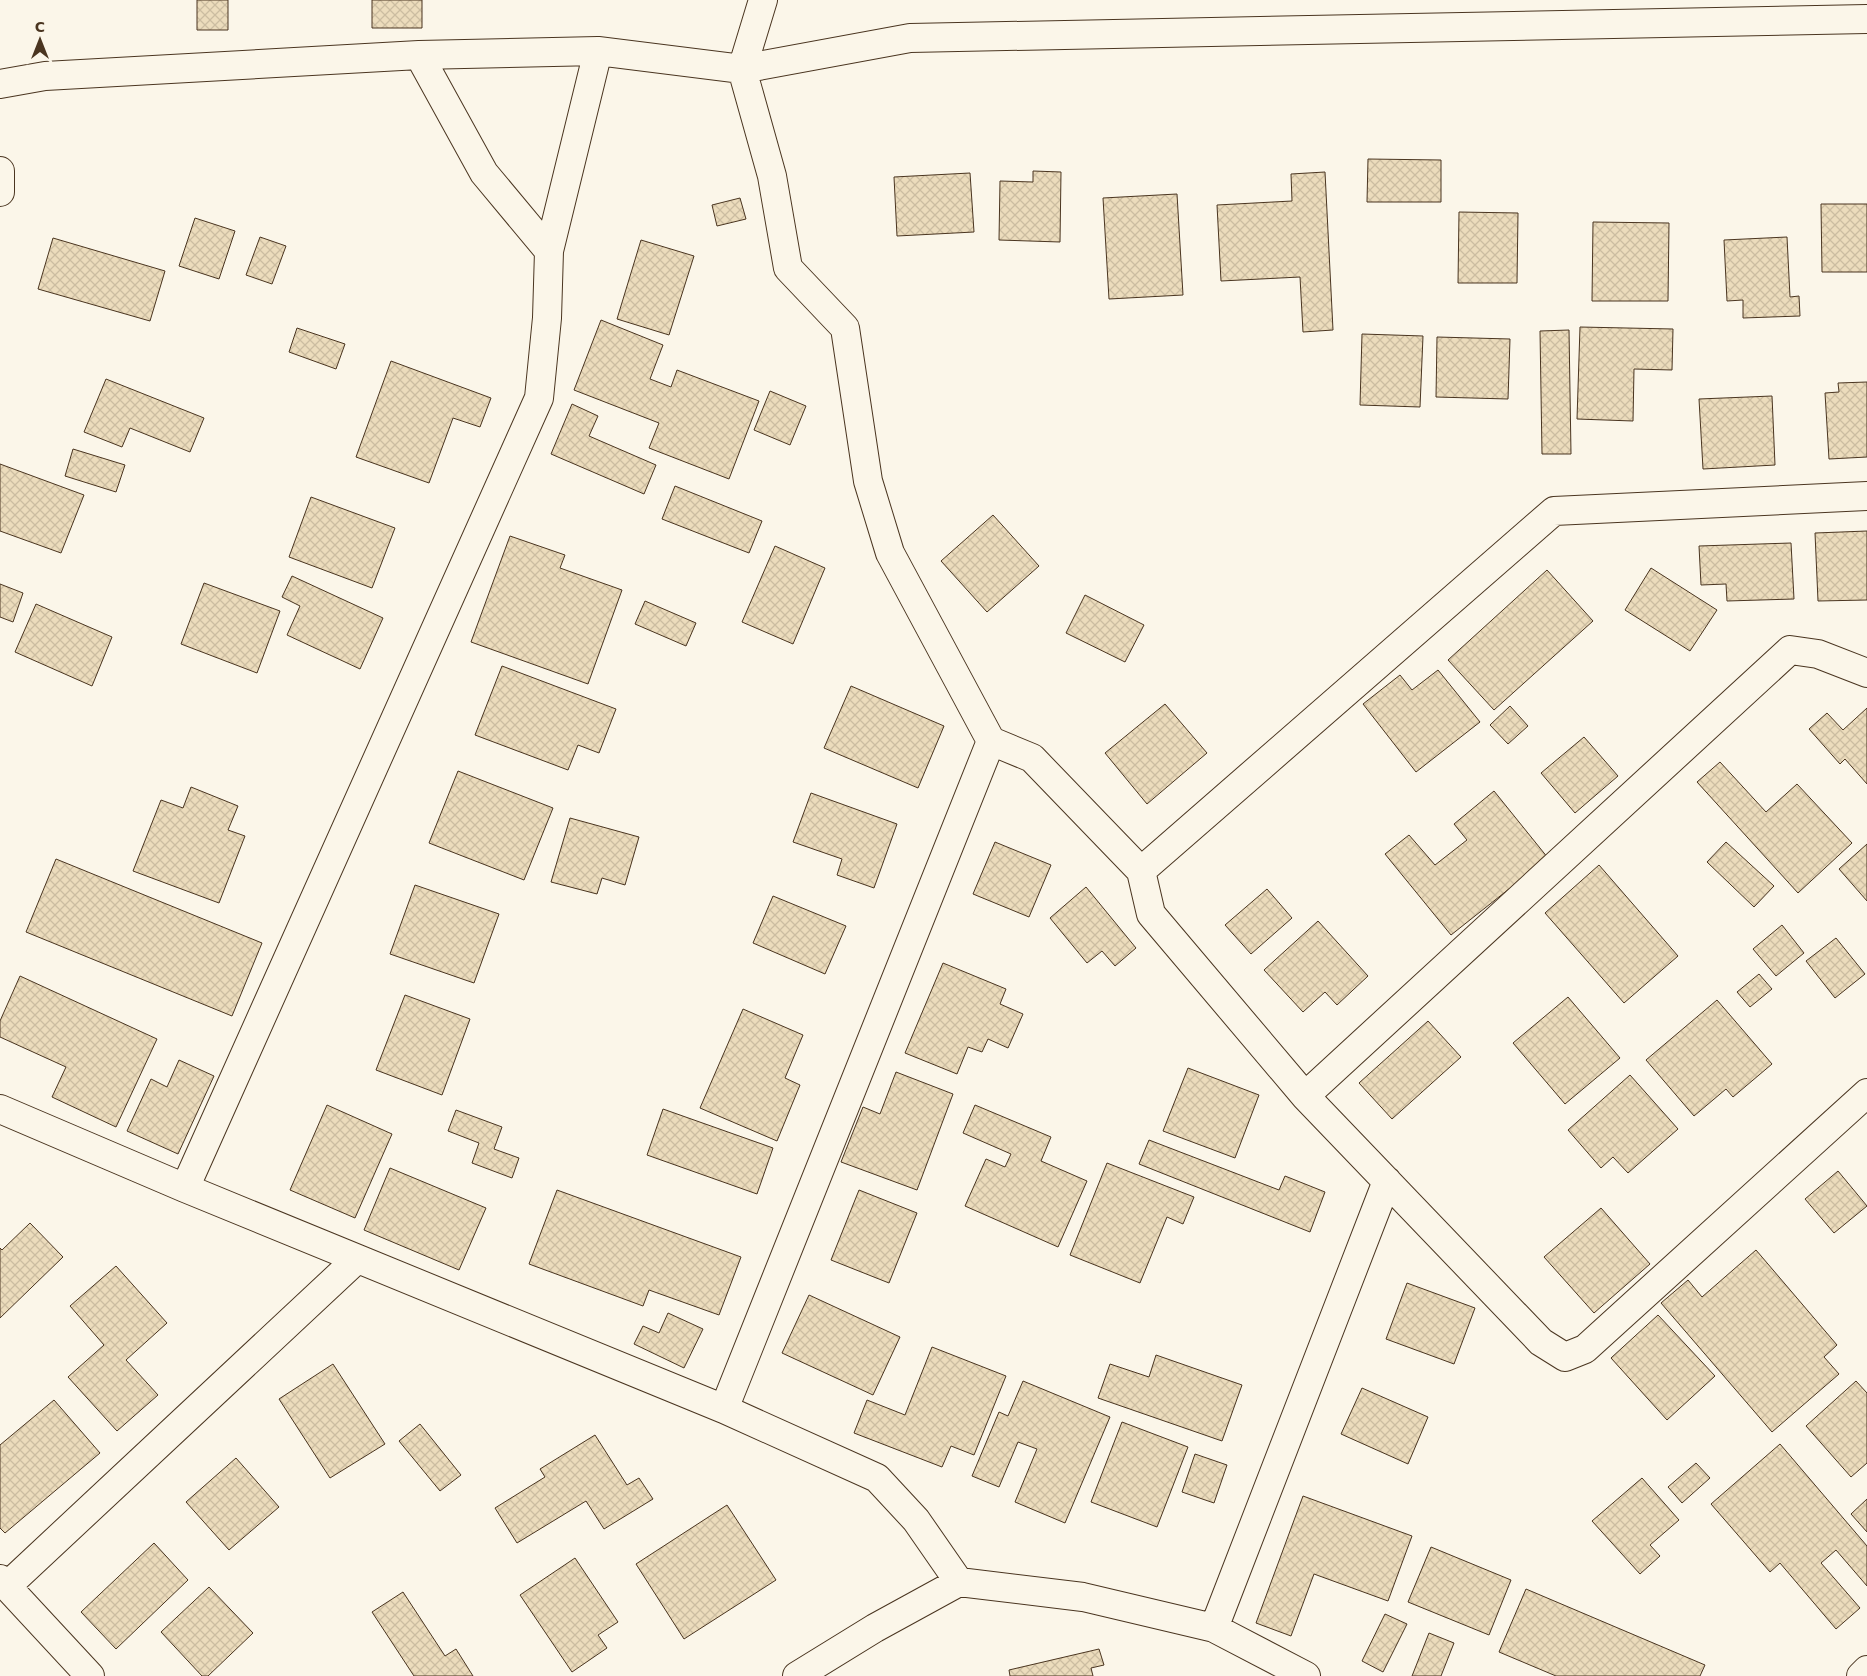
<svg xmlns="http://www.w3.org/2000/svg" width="1867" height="1676" viewBox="0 0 1867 1676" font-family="'DejaVu Sans',sans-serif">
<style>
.building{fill:url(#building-cross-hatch);stroke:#4a3520}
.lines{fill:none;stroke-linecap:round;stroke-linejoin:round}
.street-casing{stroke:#4a3520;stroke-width:30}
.street{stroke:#fbf6e9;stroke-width:28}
</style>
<defs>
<pattern id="building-cross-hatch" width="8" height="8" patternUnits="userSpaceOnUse" patternTransform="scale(1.25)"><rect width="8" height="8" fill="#ecdcbc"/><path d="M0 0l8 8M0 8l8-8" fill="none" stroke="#ccbda1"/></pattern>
</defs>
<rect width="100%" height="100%" fill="#fbf6e9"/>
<path class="building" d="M197,0H228V30H197Z
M372,0H422V28H372Z
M1368,159L1441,160V202H1367Z
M1033,171L1061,172L1060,242L999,240L1000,181L1033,182Z
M1325,172L1333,330L1303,332L1300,277L1221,281L1217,205L1292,201L1291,174Z
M970,173L974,232L897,236L894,177Z
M1177,194L1183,295L1109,299L1103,198Z
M740,198L746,219L717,226L712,205Z
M1821,204H1867V272H1822Z
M1459,212L1518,213L1517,283H1458Z
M195,218L235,231L219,279L179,266Z
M1593,222L1669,223L1668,301H1592Z
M260,237L286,246L272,284L246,275Z
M1787,237L1790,297L1799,296L1800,316L1743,318V300L1727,301L1724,240Z
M53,238L165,271L150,321L38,289Z
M641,240L694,256L669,335L617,319Z
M601,320L663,345L650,379L671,387L677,370L759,401L729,479L649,448L659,423L574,390Z
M1580,327L1673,329L1672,370L1634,369L1633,421L1577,419Z
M297,328L345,344L336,369L289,352Z
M1569,330L1571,454H1542L1540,331Z
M1362,334L1423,336L1420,407L1360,405Z
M1437,337L1510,339L1508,399L1436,397Z
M391,361L491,398L480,427L453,418L429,483L356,457Z
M106,379L204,418L190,452L130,428L122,447L84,432Z
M1867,382V457L1829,459L1825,393L1839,392L1838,383Z
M770,391L806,406L790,445L754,430Z
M1772,396L1775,465L1703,469L1699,399Z
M572,404L598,416L589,436L656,465L644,494L551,454Z
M73,449L125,465L116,492L65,476Z
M0,464L84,495L61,553L0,531Z
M675,486L762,521L749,553L662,519Z
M311,497L395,528L372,588L289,557Z
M993,515L1039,566L987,612L941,561Z
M1867,531V600L1818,601L1815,533Z
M510,536L565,555L560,568L622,590L588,684L471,642Z
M1791,543L1794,599L1727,601L1726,584L1701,585L1699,546Z
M775,546L825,568L793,644L742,622Z
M1651,568L1717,610L1690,651L1625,610Z
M1547,570L1593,621L1494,710L1448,660Z
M292,576L383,618L360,669L287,635L300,606L282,597Z
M204,583L280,611L257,673L181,644Z
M0,584L23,593L13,622L0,617Z
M1085,595L1144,625L1125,662L1066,633Z
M645,601L696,623L686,646L635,624Z
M36,604L112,637L92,686L15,652Z
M502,666L616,709L599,753L578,745L568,770L475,735Z
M1438,670L1480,722L1416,772L1363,704L1400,675L1412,690Z
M851,686L944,726L918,788L824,748Z
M1165,704L1207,753L1147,804L1105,753Z
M1510,706L1528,726L1508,744L1490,725Z
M1867,708V784L1845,759L1840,764L1809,729L1827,713L1843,730Z
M1584,737L1618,776L1575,813L1541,773Z
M1720,762L1766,812L1797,784L1852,843L1798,893L1697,782Z
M458,771L553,808L524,880L429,843Z
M191,787L238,806L228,830L245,836L219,903L133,871L161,800L183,808Z
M1494,791L1548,858L1451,935L1385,854L1409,835L1435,865L1467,840L1454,824Z
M811,793L897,824L874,888L837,875L842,859L793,842Z
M570,818L639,837L625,885L602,878L597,894L551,882Z
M995,842L1051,865L1029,917L973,894Z
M1726,842L1774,886L1754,907L1707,862Z
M1867,844V901L1839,869Z
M56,859L262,943L232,1016L26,932Z
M1599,865L1678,956L1624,1003L1545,913Z
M415,885L499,914L474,983L390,954Z
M1086,887L1136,948L1115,966L1102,951L1087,963L1050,918Z
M1267,889L1292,918L1251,954L1225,925Z
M773,896L846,926L825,974L753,943Z
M1318,921L1368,976L1337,1005L1325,992L1303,1012L1264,970Z
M1782,925L1804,953L1776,976L1753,949Z
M1836,938L1865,974L1835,998L1806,961Z
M943,963L1006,989L1000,1004L1023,1014L1008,1048L988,1039L982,1052L968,1047L957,1074L905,1053Z
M1759,974L1772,989L1750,1007L1737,992Z
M20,976L157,1039L116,1127L52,1097L66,1067L0,1037V1021Z
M405,995L470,1019L442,1095L376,1070Z
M1568,997L1620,1058L1565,1104L1513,1043Z
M1717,1000L1772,1064L1733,1097L1726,1089L1694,1116L1646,1060Z
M743,1009L803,1035L785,1078L800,1085L777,1141L700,1108Z
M1428,1021L1461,1057L1392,1119L1359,1083Z
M179,1060L214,1076L178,1154L127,1131L151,1079L167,1087Z
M1188,1068L1259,1095L1235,1158L1163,1131Z
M896,1072L953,1094L917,1190L841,1162L863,1107L880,1114Z
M1630,1075L1678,1129L1628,1173L1613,1157L1601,1168L1568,1130Z
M327,1105L392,1134L355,1218L290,1190Z
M975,1105L1051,1137L1041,1161L1087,1181L1058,1247L965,1206L986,1159L1005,1167L1011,1154L963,1133Z
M663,1109L773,1148L757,1194L647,1155Z
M456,1110L502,1127L494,1149L519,1158L512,1178L472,1163L479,1143L448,1131Z
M1149,1140L1279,1190L1285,1176L1325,1192L1310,1232L1139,1164Z
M1107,1163L1194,1197L1183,1224L1167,1217L1140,1283L1070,1255Z
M390,1168L486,1208L459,1270L364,1230Z
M1838,1171L1867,1206L1834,1233L1805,1199Z
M557,1190L741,1257L719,1315L649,1290L643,1306L529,1264Z
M859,1190L917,1213L889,1283L831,1260Z
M1601,1208L1650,1264L1594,1313L1544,1257Z
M30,1223L63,1257L0,1318V1248L2,1250Z
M1756,1250L1837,1345L1824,1357L1839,1374L1772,1432L1661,1303L1688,1280L1702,1297Z
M116,1266L167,1323L126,1360L158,1395L117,1431L68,1377L104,1345L70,1306Z
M1407,1283L1475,1308L1454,1364L1386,1339Z
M809,1295L900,1337L873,1395L782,1353Z
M668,1313L703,1329L684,1368L634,1344L643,1326L659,1333Z
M1658,1315L1715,1376L1667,1420L1611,1358Z
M932,1347L1006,1376L974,1455L951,1446L942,1467L854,1433L867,1400L905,1415Z
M1156,1355L1242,1385L1222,1441L1098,1398L1110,1364L1149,1377Z
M333,1364L385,1444L330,1478L279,1399Z
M1023,1381L1110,1417L1065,1523L1015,1502L1037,1449L1018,1442L999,1487L972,1476L999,1412L1008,1416Z
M1856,1381L1867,1393V1463L1851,1477L1806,1426Z
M1362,1388L1428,1417L1408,1464L1341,1434Z
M54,1400L100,1453L5,1533L0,1528V1445Z
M1122,1422L1188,1447L1157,1527L1091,1502Z
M420,1424L461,1475L440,1491L399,1441Z
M595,1435L627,1485L639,1478L653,1499L604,1529L586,1501L517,1543L495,1508L545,1477L540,1469Z
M1780,1444L1867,1546V1586L1836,1550L1821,1563L1860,1608L1836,1629L1780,1563L1770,1572L1711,1504Z
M1195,1454L1227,1465L1214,1503L1182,1492Z
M236,1458L279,1507L229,1550L186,1502Z
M1696,1463L1710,1478L1682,1503L1668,1487Z
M1642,1478L1679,1520L1650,1545L1660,1556L1640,1574L1592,1521Z
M1303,1496L1412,1536L1388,1601L1314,1574L1291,1636L1256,1623Z
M1867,1499V1532L1851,1514Z
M727,1505L776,1580L684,1639L636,1564Z
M154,1543L188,1580L116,1649L81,1612Z
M1431,1547L1511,1580L1489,1635L1408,1602Z
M575,1558L618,1622L598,1635L607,1648L572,1672L520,1595Z
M209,1587L253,1633L208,1676H202L161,1632Z
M1526,1589L1705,1665L1700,1676H1556L1499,1652Z
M403,1592L445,1656L456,1649L473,1676H414L372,1612Z
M1385,1614L1407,1624L1383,1672L1362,1661Z
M1429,1633L1454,1643L1441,1676H1412Z
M1099,1649L1104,1665L1091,1668L1093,1676H1010L1009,1670Z"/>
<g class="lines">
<g class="street-casing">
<path id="street" d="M763,0L742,69L772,176L788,268L845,328L868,481L890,553L991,741L1032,758L1141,871L1151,914L1305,1096L1541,1342L1565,1357L1585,1349L1867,1093
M0,84L45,76L419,55L598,51L742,69L910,38L1867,19
M0,171V192
M549,251L598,51
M1141,871L1554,511L1867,496
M1305,1096L1790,650L1818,654L1867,673
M0,1109L185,1188L724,1409L877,1478L916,1520L959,1582L1083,1597L1214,1628L1306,1676
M185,1188L539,398L547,318L549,251L484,173L419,55
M724,1409L991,741
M0,1579L90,1676
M7,1586L357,1259
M1214,1628L1387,1181
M797,1676L875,1628L959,1582
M1861,1676L1867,1670"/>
</g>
<use href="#street" class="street"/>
</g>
<g transform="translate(40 40)" stroke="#fbf6e9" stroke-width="4" paint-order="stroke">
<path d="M0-4L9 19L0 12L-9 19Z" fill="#4a3520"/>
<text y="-8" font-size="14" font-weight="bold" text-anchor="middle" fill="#4a3520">С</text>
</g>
</svg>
